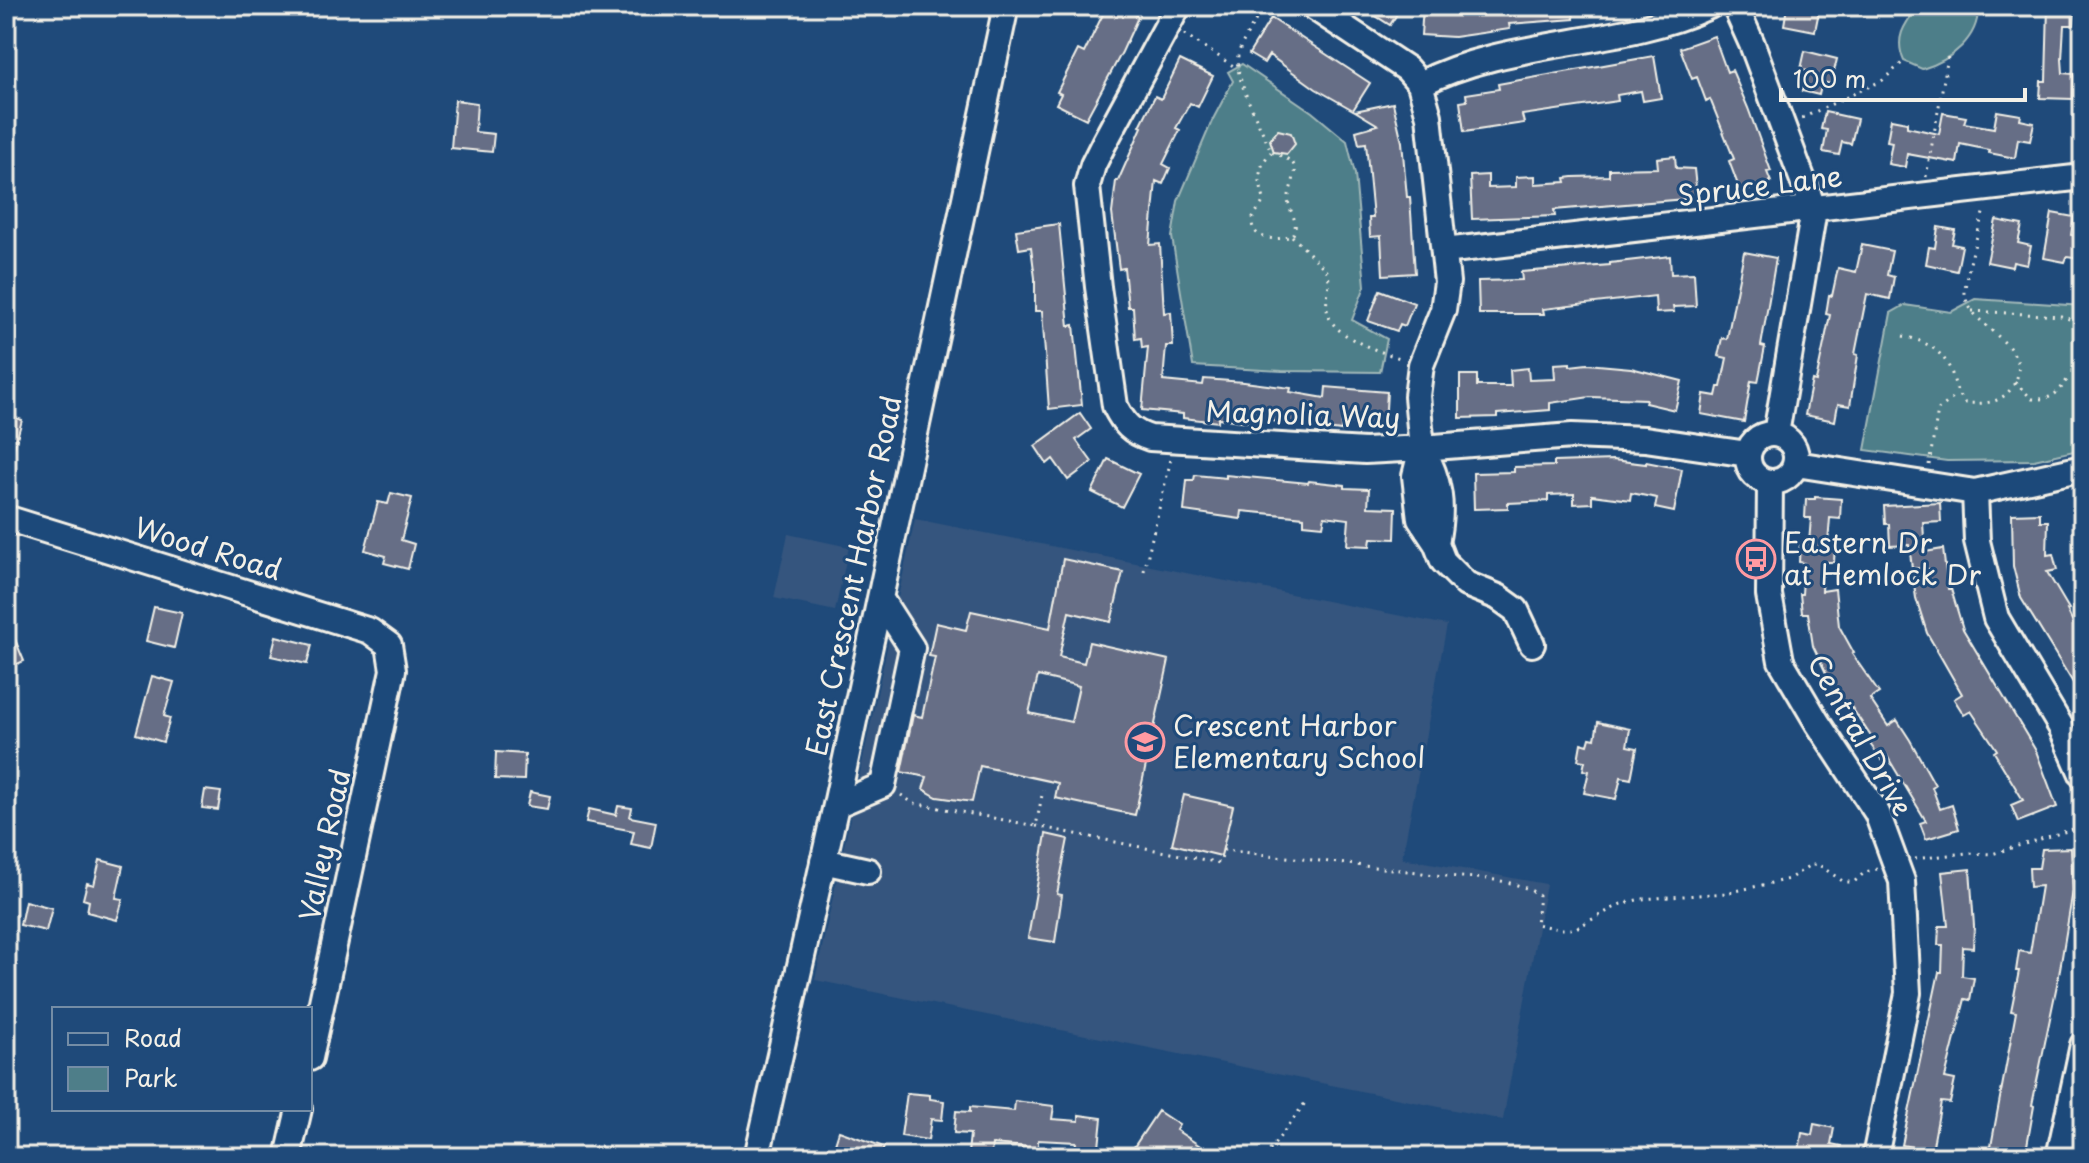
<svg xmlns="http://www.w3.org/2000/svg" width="2089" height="1163" viewBox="0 0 2089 1163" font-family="'Playpen Sans',sans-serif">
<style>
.built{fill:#34557e}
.green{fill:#4e7e89;stroke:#a1b8b8;stroke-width:2}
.building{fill:#666e86;stroke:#f4f1e8;stroke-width:2;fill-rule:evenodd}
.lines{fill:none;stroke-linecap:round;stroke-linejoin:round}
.minor-casing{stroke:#f4f1e8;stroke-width:30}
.path{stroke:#f4f1e8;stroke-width:3;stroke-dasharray:2 6;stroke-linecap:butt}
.minor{stroke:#1f4a7a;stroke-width:24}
.labels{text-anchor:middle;stroke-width:6;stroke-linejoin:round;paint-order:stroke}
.street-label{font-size:28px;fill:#f4f1e8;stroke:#1f4a7a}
.poi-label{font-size:28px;fill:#f4f1e8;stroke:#1f4a7a;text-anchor:start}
</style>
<rect width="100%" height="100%" fill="#1f4a7a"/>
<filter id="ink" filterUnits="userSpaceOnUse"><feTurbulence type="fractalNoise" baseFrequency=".0125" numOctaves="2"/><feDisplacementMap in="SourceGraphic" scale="16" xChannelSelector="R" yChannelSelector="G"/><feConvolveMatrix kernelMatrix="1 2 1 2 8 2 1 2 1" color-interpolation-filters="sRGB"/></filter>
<g filter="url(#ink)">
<path class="built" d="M915,519L1447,625L1402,858L1546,884L1503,1120L815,980Z
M788,534L849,547L835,611L774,598Z"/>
<path class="green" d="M1918,6H1978C1980,38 1950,61 1922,69L1904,61C1894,38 1904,25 1918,6Z
M1242,64L1312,112L1347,141L1355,174L1365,286L1352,320L1387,339L1380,372L1282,371L1193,366L1172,237L1178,201L1212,121L1233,81L1228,72Z
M1975,299L2083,306V449L2034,460L1947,461L1865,450L1891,313L1905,305L1951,312Z"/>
<path class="building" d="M1107,6H1140L1135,15L1138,17L1122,52L1086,119L1056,104L1061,94L1057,92L1078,50L1084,53Z
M1360,6H1402L1390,25Z
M1423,6H1572L1574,19L1509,24L1510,29L1454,37L1421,35Z
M1793,6H1820L1815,31L1784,25L1787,7Z
M2048,6H2075L2074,25H2064L2062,59L2063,73L2074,74L2073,99L2040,98L2041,81H2046Z
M1271,18L1370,83L1353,110L1316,89L1269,55L1264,63L1249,54Z
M1714,36L1727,72L1732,70L1748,108L1771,171L1767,172L1771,182L1741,193L1729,161L1734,159L1710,99L1706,101L1697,77L1692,79L1680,48Z
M1805,51L1837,59L1831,84L1822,82L1819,95L1802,91L1807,71L1801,69Z
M1654,56L1661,98L1643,101L1641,91L1617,95L1618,101L1522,115L1524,123L1464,132L1460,102L1467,101L1466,94L1499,89L1498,84Z
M1180,60L1213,76L1198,107L1190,103L1176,128L1180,130L1163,164L1170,168L1163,184L1156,181L1150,245L1160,244L1164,313L1171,312L1173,346H1166L1163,381L1203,385L1204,379L1244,382L1291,388L1290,392L1325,398L1326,387L1387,392L1385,425L1342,422L1341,431L1258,419V423L1218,418V422L1183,418V414L1142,410L1148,347L1142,348L1141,338L1135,339L1133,307H1128L1124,268L1119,269L1112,213L1116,181H1118L1142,127L1140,126L1155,96L1161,99Z
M455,100L477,103L475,132L494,134L492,152L451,148Z
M1393,103L1402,142L1407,197H1410L1415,273L1383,275L1381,236L1370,237L1369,218H1373L1366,143L1359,144L1356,131L1378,125L1355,111Z
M1997,111L2021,115L2020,120L2034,123L2030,141L2018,139L2015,158L1989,153V150L1960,144L1957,163L1907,154L1905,167L1888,164L1892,142L1887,141L1891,119L1907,122V127L1939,134L1943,113L1966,117L1964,123L1994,128Z
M1825,112L1857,119L1851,144L1842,142L1839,155L1823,152L1827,130L1821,129Z
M1278,130L1291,133L1295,144L1287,154L1274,152L1270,140Z
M1675,156L1676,168L1694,169L1697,198L1554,210L1555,216L1472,219L1470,176L1488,175V188L1516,187V177L1535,176V184L1566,182L1565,178L1573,177L1609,176V169L1658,168L1657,158Z
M2052,213L2074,217L2071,235L2083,237L2081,259L2067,257L2065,262L2044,258Z
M1996,220L2022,225L2018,243L2031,246L2027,265L2013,262L2012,267L1987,262Z
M1059,224L1069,326L1074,325L1082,405L1049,409L1042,311H1035V278L1031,247L1019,249L1016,230Z
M1938,227L1955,230L1952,244L1962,246L1957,271L1926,264L1929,247L1935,248Z
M1862,245L1892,251L1887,275L1894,277L1890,299L1867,294L1855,354L1858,355L1850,406L1838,404L1835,421L1805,415L1812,380L1816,381L1825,339L1830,315L1826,314L1829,295L1832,296L1838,268L1856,272Z
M1744,252L1776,258L1761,346L1765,347L1758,382L1751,381L1744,422L1701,414L1704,394L1716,396L1718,387H1721L1727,358L1718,356L1722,338L1727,339Z
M1670,256L1671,274L1694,273L1696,306L1673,307L1674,312L1656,313L1655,296L1543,309L1544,314H1479L1478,281L1522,280L1521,272L1610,265V263Z
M1380,290L1414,303L1405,326L1400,324L1397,331L1368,321Z
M1570,363V366L1587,364L1631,368L1682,381L1675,410L1645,403L1646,399L1590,397L1550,403V410L1497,414V417L1460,418V375H1477V386H1511L1510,370L1528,368L1529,380L1555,379L1554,364Z
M1080,413L1091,429L1076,440L1092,462L1068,480L1053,459L1047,464L1035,446Z
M6,415L22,420L10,463H6Z
M1108,459L1139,474L1122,507L1092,492Z
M1613,460L1646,464V462L1682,469L1674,512L1655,508L1657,498L1631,493L1630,500L1592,495V503L1574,504V494L1548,495V501L1508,503V508L1474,509L1473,473L1514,472V467L1554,466V462Z
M1195,475L1226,478V475L1308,483L1309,481L1345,485V488L1369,489L1368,507L1396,508L1395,539L1371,538L1370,546L1347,545L1349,519L1325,516L1323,526L1304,524V517L1242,511L1241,519L1184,511L1187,480H1194Z
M391,493L412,498L401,540L414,544L408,569L384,563L386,556L365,550L378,502L388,504Z
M1815,497L1841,499L1840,519L1830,518L1828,544L1835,545L1834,562H1824L1822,591L1835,589L1839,626L1854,653L1852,654L1879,693L1870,699L1888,726L1897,720L1910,740L1935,785L1932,787L1940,809L1952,805L1959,829L1926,839L1920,823L1926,821L1887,756L1882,760L1870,744L1874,741L1852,708L1848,711L1836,694L1813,646L1808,613H1802L1800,594H1802L1804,563L1799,562L1800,543H1809L1811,518H1805L1806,499H1815Z
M1940,503L1941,522L1923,523L1925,552L1943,549L1948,589H1951L1963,629L2036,751L2057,807L2018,822L2011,805L2023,800L1994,752L1997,750L1971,711L1964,715L1954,699L1962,694L1927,633L1916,598L1913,577L1929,575V569L1912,568L1909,545L1890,546L1889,524H1885L1884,506Z
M2040,513V521H2048L2047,555L2053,554L2057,570L2047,572L2069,609L2067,610L2083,642V699L2021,598L2013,566L2012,514Z
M1063,559L1123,572L1111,622L1069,612L1059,657L1084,663L1089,642L1169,660L1135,815L1055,798L1058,783L980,766L972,802L937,797L923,789L927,777L901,772L913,715L922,717L935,657L929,656L936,623L966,630L971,611L1050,628ZM1038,676L1079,686L1071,722L1029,713Z
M154,607L182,613L174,648L146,641Z
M6,618L24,661L6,669Z
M276,636L312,645L307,664L271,656Z
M152,676L174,682L164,716L170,718L163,742L136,734Z
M1598,722L1630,729L1627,746L1637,748L1631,779L1621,777L1616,799L1584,793L1589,771L1583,770L1585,761L1578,760L1581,743L1588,745L1590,738L1595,739Z
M496,752L525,754L524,780L495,779Z
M205,790L221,792L218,810L202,808Z
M530,792L550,796L547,809L527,806Z
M1184,795L1233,806L1221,856L1172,844Z
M618,806L632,808L630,817L656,822L651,848L631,844L634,831L586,822L589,809L616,815Z
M1046,834L1068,839L1057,894L1062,895L1055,942L1028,938Z
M2071,848L2073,891L2059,975L2032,1105L2034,1106L2025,1157H1989L2016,1012L2011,1011L2019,971H2016L2019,951L2030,953L2041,886L2030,887L2029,868H2039L2042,849Z
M100,860L123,866L116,898L123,899L117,920L87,912L89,901L83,899L87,883L94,885Z
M1970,869L1974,926L1973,948L1963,947L1962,976L1974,978L1970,1000L1965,999L1945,1078L1955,1080L1950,1103L1941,1102L1932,1151L1929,1150L1928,1157H1910L1912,1147L1902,1145L1939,972H1942L1943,945H1938L1939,926H1948L1942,872Z
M25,901L52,908L46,931L20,925Z
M907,1093L930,1095V1099L944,1101L942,1120L931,1119L928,1140L901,1136Z
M1015,1101L1054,1106L1052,1119L1079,1121V1115L1102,1118L1098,1157H1074L1076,1142L1038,1140V1148L992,1144L991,1155L968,1153L970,1134L954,1133L956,1111L970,1112V1107L1014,1111Z
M1158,1111L1179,1125L1176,1130L1217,1157H1177L1162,1147L1155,1157H1143L1132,1150Z
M1814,1124L1834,1128L1831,1144L1841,1146L1839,1157H1798L1802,1133L1812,1135Z
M839,1131L884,1147L880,1157H844L832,1153Z"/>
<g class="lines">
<g class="minor-casing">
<path id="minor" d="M1178,6L1104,143L1093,165L1087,186L1098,287L1115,406C1124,424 1131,432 1150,438L1365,451L1422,448L1417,396L1421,365L1443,310L1447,282L1429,116L1420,84L1407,69L1312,6
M1735,6L1752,44L1814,210L1776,434
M1420,84C1510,38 1617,48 1709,6
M1444,251L2083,177
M1748 458a24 24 0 1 1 48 0a24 24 0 1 1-48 0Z
M1422,448L1572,436L1645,439L1748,454
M1422,448L1415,476L1420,519L1436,543L1443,561L1466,584L1498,597L1516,610L1532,644
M1422,448C1440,481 1444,506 1436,543
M1796,464L1975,492L2083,468
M1770,483L1769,595L1781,661L1817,722L1877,813L1902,881L1908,993L1875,1157
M1975,492L1977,541L1996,618L2061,727L2083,776
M6,518L370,631L389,645L393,670L310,1058
M836,805L883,785L912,648L880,598
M823,861L868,871
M288,1157L299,1109
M757,1157L836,805L1006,6
M2059,1157L2083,1045"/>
</g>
<path class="path" d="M1264,6C1257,19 1240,43 1238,56C1233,78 1263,129 1271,152C1309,165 1292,172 1288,201C1291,215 1300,223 1292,236C1280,240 1254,242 1252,223C1252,214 1262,207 1264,199C1258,179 1257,168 1271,152
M1184,34L1238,69
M1802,118L1883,80L1904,61
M1926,177L1948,57
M1292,236L1327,271C1332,284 1325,296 1327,309C1329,337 1381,352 1403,359
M1972,311L2061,316L2083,324
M1903,336C1926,341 1944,351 1952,374C1956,386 1956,394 1965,403C1982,404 1999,404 2010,390C2043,347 1969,330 1965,294C1964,279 1980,227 1984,209
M2015,382L2032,399C2050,400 2057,395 2067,380
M1929,465L1938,410L1957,395
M1144,571L1171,459
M901,795L913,803L1036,826L1043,790
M1036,826L1220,863L1224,850L1417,872C1458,881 1502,872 1539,895L1536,924L1558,929H1574L1621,904L1641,899L1727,893L1789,879L1810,865H1819L1844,882H1854L1865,872L1877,869
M1915,859L1966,853L1992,854L2083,826
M1265,1157L1305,1103"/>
<use href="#minor" class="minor"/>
</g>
</g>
<defs>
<g id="bus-ring" transform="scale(2)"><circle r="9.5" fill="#1f4a7a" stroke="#ff9aa2" stroke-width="1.5"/><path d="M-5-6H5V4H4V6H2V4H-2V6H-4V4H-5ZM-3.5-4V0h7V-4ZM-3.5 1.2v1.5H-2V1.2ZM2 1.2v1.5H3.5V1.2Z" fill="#ff9aa2"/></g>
<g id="school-ring" transform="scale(2)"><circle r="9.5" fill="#1f4a7a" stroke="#ff9aa2" stroke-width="1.5"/><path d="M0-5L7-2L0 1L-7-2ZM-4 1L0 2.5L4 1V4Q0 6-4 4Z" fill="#ff9aa2"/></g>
</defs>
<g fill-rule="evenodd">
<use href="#bus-ring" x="1756" y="559"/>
<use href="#school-ring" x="1145" y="742"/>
</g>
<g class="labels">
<g class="street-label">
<text transform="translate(1760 186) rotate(-7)" y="10">Spruce Lane</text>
<text transform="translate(1303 415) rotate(2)" y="10">Magnolia Way</text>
<text transform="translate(208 549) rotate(17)" y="10">Wood Road</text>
<text transform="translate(854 576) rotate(-78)" y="10">East Crescent Harbor Road</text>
<text transform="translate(1860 735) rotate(60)" y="10">Central Drive</text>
<text transform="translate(325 845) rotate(-78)" y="10">Valley Road</text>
</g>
<g class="poi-label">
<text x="1784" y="553">Eastern Dr<tspan x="1784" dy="32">at Hemlock Dr</tspan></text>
<text x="1173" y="736">Crescent Harbor<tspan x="1173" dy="32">Elementary School</tspan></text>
</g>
</g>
<rect width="2089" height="1163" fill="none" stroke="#1f4a7a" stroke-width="32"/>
<rect x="16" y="16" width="2057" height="1131" fill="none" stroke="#f4f1e8" stroke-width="3" filter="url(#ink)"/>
<rect x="52" y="1007" width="260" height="104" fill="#1f4a7a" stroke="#748da6" stroke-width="2"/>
<rect x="68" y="1033" width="40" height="12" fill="#1f4a7a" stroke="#748da6" stroke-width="2"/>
<text x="124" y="1047" font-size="24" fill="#f4f1e8">Road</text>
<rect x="68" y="1067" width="40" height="24" fill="#4e7e89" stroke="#748da6" stroke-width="2"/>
<text x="124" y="1087" font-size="24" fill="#f4f1e8">Park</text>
<path d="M1781 88v12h244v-12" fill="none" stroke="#f4f1e8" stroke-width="4"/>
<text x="1793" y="88" font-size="24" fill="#f4f1e8" stroke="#1f4a7a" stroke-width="6" paint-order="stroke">100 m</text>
</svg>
